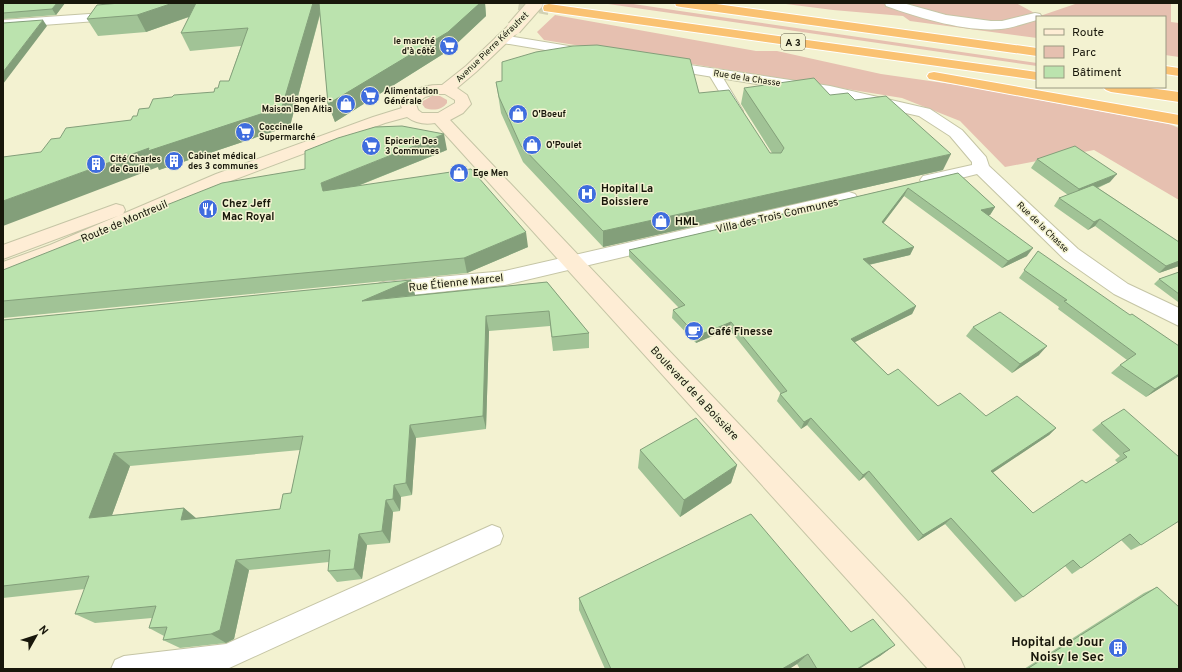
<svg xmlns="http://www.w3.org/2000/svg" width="1182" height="672" viewBox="0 0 1182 672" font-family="Overpass,sans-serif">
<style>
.green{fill:#e6c0b0}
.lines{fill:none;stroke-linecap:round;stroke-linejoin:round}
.motorway-tunnel{stroke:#d2d1b3;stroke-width:14;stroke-dasharray:14 7;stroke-linecap:butt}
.service-casing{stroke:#c5c5a5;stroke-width:2}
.minor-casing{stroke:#c5c5a5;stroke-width:2}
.secondary-casing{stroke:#c5c5a5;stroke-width:2}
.motorway-casing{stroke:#fff;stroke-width:2}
.service{fill:#fff;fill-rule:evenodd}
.minor{fill:#fff;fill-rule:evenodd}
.secondary{fill:#feedd5;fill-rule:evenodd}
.motorway{fill:#fac272;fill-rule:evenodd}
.secondary-bridge-casing{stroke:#c5c5a5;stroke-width:16;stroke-linecap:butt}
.secondary-bridge{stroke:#feedd5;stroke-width:14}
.wall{fill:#a1c396;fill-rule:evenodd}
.shaded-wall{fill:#839f7a}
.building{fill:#bbe3ae;stroke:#839f7a;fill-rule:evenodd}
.labels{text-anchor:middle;stroke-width:3;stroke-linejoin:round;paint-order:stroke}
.far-poi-label{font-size:9px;font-weight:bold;fill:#18170b;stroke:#f3f2d1;text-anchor:start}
.far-street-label{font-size:9px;fill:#18170b;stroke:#f3f2d1}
.shield{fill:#f3f2d1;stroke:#5a5946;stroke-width:1}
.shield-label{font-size:10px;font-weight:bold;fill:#18170b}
.poi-label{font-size:11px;font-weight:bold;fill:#18170b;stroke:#f3f2d1;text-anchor:start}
.street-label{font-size:11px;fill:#18170b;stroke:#f3f2d1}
.near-poi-label{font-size:13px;font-weight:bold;fill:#18170b;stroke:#f3f2d1;text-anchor:end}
</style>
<rect width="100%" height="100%" fill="#f3f2d1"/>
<path class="green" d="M601,3H627L680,11L1037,63V66Z
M778,3H1016L1040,16L1078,3H1171V22L1179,23V57L1165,55V17H1037V38L910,21L903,16L833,10Z
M555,15L756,51H777L881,74L958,85L1169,124L1179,128V200L1094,150L1005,167L960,121L902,98L544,40L537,32Z
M432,96H440L447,100V103C442,110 433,111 425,108L422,104L423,101Z"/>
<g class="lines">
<path class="motorway-tunnel" d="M519,3L549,8"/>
<g class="service-casing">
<path id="service" d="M714,69L718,70L720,73L743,111L742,114H732L731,111L708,73L710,70Z
M492,525L500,528L503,536L500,544L227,669H111L115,660L124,656L226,644Z"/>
</g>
<g class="minor-casing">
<path id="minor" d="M885,3H903L946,15L991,21H1002L1035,13L1040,14L1042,17H1037V20C1025,23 1013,28 1001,29C965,32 920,18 886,6Z
M118,12L123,13L125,16L123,19L3,28V20Z
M502,35L587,49L592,50L594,53L592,56L587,57L497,42L495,39L497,36Z
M663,61L830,86L930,109L962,130L986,157L989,166L1078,249L1128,284L1179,308V326L1114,294L1064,259L977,174L929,186L923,184L920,180L923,176L972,165V162L950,136L919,116L830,96L658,68L656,65L658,62Z
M849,192L855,194L858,198L855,202L505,285L383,298L376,295L373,290L376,285L383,282L505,271Z"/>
</g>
<g class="secondary-casing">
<path id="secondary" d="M514,24L519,25L521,28L519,31L476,72L457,88L467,95L471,104L463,113L450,120L905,599L960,658L965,669H928L435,123C425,125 415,123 407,117L385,123L228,182L64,255L3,277V262L50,245L216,174L373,117L402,108L400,104C410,90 425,84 442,85L466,66L509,25ZM435,94H445L455,100V103L438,113H422L418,110L416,104L425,97Z
M116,204L123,206L125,210L123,214L3,259V245Z"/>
</g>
<g class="motorway-casing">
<path id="motorway" d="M675,3H709L1037,48V56L681,7L676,6Z
M549,4L1037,72V80L544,11L543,8L544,5Z
M1165,66L1179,68V76L1165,74Z
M934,72L1179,115V125L929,79L927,76L929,73Z
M1103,87H1142L1179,92V102L1111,92L1106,90Z"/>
</g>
<use href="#service" class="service"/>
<use href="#minor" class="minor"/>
<use href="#secondary" class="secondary"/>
<use href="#motorway" class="motorway"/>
<g class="secondary-bridge-casing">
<path id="secondary-bridge" d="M514,28L536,3"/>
</g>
<use href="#secondary-bridge" class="secondary-bridge"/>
</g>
<path class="wall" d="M3,3H65L56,15L3,19Z
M110,3H485L486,16L451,49L335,122L328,104L320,15L290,126L159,170L158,167L41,152L60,138L131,120L149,108L214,92L218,88L229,81L241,46L190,51L181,33L189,17L146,32L98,36L87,19L110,4Z
M496,82L699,93L770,153H772L741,104L744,88L830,95L855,100L943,170L603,247L523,162L501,113Z
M447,150L358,186L528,247L467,273L3,318V270Z
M1037,159L1110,182L1098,188L1179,242V266L1159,273L1095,226L1088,230L1054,206L1059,198L1068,195L1031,168Z
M958,173L995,207L990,215H988L1027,256L1002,268L904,196L883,224L914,247L910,255L869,265L916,306L912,314L855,342L888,375L938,406L986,416L1056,428L1049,435L993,472L1033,513L1086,483L1118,463L1115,460L1120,456L1092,430L1101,423L1179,457L1141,545L1131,550L1121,540L1081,568L1072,574L1065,566L1023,597L1015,602L945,524L918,541L864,477L859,481L807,425L801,429L777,401L780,394H781L729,329L696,343L672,318L673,310L679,308L629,257V250Z
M1038,251L1179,376L1146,397L1111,373L1120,365L1127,360L1058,309L1059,307L1019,278Z
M1179,272V302H1178L1154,284L1159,279Z
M411,280L415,295L547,282L589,333V348L553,351L550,326L489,331L486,429L416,438L412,495L401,497L400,511L393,512L390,543L367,545L362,579L337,582L328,571L329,562L249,570L234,639L226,643L180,648L163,640L164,636L149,628L152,618L95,623L75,614L85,589L3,598V320ZM300,450L291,493L280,509L196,518L184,508L112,515L130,466Z
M973,327L1039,355L1012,373L966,336Z
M640,450L737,465L731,483L680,517L638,468Z
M1157,587L1179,669H1024L1144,593Z
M579,598L851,632L895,645L880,656L859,669H800L797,664L789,669H605L579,610Z"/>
<path class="shaded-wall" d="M57,3H65L56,15L52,9Z
M173,3H204L208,10L146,32L137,15Z
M313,3H322V6L290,126L159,170L158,167L3,226V201L149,148L282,107Z
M480,3H485L486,16L451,49L335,122L328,104Z
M43,20L47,26L3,84V72Z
M444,134L447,150L327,198L323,191L321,183Z
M951,154L943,170L603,247V231Z
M1117,174L1110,182L1072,198L1079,189Z
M908,188L904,196L878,230L882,222Z
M995,207L990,215L976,218L981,210Z
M1100,219L1095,226L1088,230L1094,222Z
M526,232L528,247L467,273L464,258Z
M914,247L910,255L859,267L863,259Z
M1033,248L1027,256L1002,268L1008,261Z
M1179,261V266L1159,273L1166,266Z
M411,280L415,295L362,301Z
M916,306L912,314L847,346L851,339Z
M486,316L489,331L486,429L483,416Z
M731,322L729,329L696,343L697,336Z
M1047,346L1039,355L1012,373L1020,364Z
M1179,374V376L1146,397L1155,389Z
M811,418L807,425L801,429L804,422Z
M410,425L416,438L412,495L406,483Z
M1056,428L1049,435L985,478L991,471Z
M114,453L130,466L107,529L89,518Z
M737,465L731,483L680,517L684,500Z
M869,471L864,477L859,481L863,475Z
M394,485L401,497L400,511L393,499Z
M386,500L393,512L390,543L382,531Z
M184,508L198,520H181Z
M951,518L945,524L918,541L923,535Z
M359,534L367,545L362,579L354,569Z
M236,560L249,570L234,639L226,643L211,634Z
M895,645L880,656L859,669H857Z
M808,654L797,664L789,669H782Z"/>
<path class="building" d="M3,3H57L52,9L3,13Z
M120,3H173L137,15L87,19L97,5Z
M196,3H313L282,107L148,151L149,148L3,201V157L41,152L51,139L60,138L66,128L131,120L133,116H137L139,109L149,108L153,99L172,97L174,95L214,92L215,88H218L220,81H229L248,28L181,33Z
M319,3H480L448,32L328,104Z
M43,20L3,72V23Z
M597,45L690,59L699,93L729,90L770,153H781L784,148L744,88L814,78L830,95L848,93L855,100L886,96L951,154L603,231L521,146L499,97L496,82L502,81V62L536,52L573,46Z
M402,126L444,134L321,183L323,191L471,169L526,232L464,258L3,301V270L222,183L305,169V151L338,138L375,127Z
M1075,146L1117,174L1079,189L1037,159Z
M958,173L995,207L981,210L1033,248L1008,261L908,188L882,222L914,247L863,259L916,306L851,339L888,375L898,369L938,406L960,393L986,416L1017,396L1056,428L991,471L1033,513L1082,480L1086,483L1127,457L1123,453L1130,450L1101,423L1124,409L1179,457V521L1141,545L1130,534L1081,568L1073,560L1023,597L951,518L923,535L869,471L863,475L811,418L804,422L780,394L787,391L731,322L697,336L673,310L685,305L629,250Z
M1093,185L1179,242V261L1166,266L1100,219L1094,222L1059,198Z
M1038,251L1130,315L1132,314L1179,346V374L1155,389L1120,365L1136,354L1064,301L1067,300L1024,270Z
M1179,272V294L1159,279Z
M411,280L362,301L547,282L589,333L552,337L549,311L486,316L483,416L410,425L406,483L394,485L393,499L386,500L382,531L359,534L354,569L328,571L330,550L236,560L220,630L211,634L163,640L167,627L149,628L156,606L75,614L89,576L3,586V320ZM303,436L291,493L283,494L280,509L181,520L184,508L89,518L114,453Z
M1000,312L1047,346L1020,364L973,327Z
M696,418L737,465L684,500L640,450Z
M751,514L851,632L873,619L895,645L857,669H817L808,654L782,669H611L579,598Z
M1157,587L1179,607V669H1027Z"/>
<defs>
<g id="supermarket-disc" transform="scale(1)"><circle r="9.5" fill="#3f6dde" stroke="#f3f2d1"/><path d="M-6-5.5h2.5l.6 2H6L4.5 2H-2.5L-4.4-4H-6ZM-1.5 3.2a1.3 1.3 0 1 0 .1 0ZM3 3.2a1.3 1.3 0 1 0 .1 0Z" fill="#fff"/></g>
<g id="shop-disc" transform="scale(1)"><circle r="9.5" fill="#3f6dde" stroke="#f3f2d1"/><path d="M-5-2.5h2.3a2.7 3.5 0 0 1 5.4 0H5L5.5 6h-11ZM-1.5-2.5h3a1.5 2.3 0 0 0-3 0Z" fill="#fff"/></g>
<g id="building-disc" transform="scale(1)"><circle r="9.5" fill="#3f6dde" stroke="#f3f2d1"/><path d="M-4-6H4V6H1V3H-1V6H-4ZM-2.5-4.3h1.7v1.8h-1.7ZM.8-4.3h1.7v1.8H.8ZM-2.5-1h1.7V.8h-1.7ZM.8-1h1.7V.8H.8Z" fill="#fff"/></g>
<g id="hospital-disc" transform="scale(1)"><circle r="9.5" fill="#3f6dde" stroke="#f3f2d1"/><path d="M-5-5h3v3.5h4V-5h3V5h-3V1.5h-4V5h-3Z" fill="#fff"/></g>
<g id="restaurant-disc" transform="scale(1)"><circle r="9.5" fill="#3f6dde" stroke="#f3f2d1"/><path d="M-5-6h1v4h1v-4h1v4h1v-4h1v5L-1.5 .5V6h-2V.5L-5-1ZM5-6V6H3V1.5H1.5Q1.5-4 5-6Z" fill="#fff"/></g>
<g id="cafe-disc" transform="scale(1)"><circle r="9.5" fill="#3f6dde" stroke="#f3f2d1"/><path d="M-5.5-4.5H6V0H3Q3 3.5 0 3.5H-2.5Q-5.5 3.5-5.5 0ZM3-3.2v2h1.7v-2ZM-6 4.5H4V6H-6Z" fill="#fff"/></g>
</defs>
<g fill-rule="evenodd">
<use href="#supermarket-disc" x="449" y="46"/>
<use href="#supermarket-disc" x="370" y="96"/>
<use href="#shop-disc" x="346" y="104"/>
<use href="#shop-disc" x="518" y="114"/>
<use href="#supermarket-disc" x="245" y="132"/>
<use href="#shop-disc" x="532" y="145"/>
<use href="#supermarket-disc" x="371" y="146"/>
<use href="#building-disc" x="174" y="161"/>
<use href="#building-disc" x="96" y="164"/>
<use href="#shop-disc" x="459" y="173"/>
<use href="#hospital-disc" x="587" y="194"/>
<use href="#restaurant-disc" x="208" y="209"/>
<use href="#shop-disc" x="661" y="221"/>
<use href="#cafe-disc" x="694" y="331"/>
<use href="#building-disc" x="1118" y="648"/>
</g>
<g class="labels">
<g class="far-poi-label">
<text x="435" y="44" text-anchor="end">le marché<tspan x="435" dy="10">d'à côté</tspan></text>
<text x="384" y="94">Alimentation<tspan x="384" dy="10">Générale</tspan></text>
<text x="332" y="102" text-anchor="end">Boulangerie -<tspan x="332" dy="10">Maison Ben Altia</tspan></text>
<text x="532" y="117">O'Boeuf</text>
<text x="259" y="130">Coccinelle<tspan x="259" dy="10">Supermarché</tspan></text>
<text x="385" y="144">Epicerie Des<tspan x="385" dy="10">3 Communes</tspan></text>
<text x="546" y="148">O'Poulet</text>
<text x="188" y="159">Cabinet médical<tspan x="188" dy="10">des 3 communes</tspan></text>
<text x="110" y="162">Cité Charles<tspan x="110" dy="10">de Gaulle</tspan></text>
<text x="473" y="176">Ege Men</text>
</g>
<g class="far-street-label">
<text transform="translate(492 47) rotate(-44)" y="3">Avenue Pierre Kérautret</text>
<text transform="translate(747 78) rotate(9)" y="3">Rue de la Chasse</text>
<text transform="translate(1043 227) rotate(44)" y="3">Rue de la Chasse</text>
</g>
<rect class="shield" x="781" y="34" width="24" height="16" rx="3"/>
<g class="shield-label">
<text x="793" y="46">A 3</text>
</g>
<g class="poi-label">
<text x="601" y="192">Hopital La<tspan x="601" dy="13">Boissiere</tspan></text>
<text x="222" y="207">Chez Jeff<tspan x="222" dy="13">Mac Royal</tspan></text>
<text x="675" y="225">HML</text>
<text x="708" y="335">Café Finesse</text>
</g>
<g class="street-label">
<text transform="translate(777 215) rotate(-13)" y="4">Villa des Trois Communes</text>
<text transform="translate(124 221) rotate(-23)" y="4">Route de Montreuil</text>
<text transform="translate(456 282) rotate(-6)" y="4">Rue Étienne Marcel</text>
<text transform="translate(695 393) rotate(47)" y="4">Boulevard de la Boissière</text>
</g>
<g class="near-poi-label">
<text x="1104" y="646">Hopital de Jour<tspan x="1104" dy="15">Noisy le Sec</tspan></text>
</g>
</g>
<rect width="1182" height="672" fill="none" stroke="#18170b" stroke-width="8"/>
<rect x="1036" y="16" width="130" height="72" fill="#f3f2d1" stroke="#9b9a82"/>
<rect x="1044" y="29" width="20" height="6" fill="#feedd5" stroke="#9b9a82"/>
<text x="1072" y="36" font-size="12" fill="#18170b">Route</text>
<rect x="1044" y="46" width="20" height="12" fill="#e6c0b0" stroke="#9b9a82"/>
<text x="1072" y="56" font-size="12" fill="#18170b">Parc</text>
<rect x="1044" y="66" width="20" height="12" fill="#bbe3ae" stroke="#9b9a82"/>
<text x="1072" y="76" font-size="12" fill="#18170b">Bâtiment</text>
<g transform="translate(36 636) rotate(51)" stroke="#f3f2d1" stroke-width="3" paint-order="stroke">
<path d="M0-3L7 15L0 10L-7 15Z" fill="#18170b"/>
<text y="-6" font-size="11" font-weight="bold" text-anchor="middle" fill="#18170b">N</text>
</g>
</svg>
